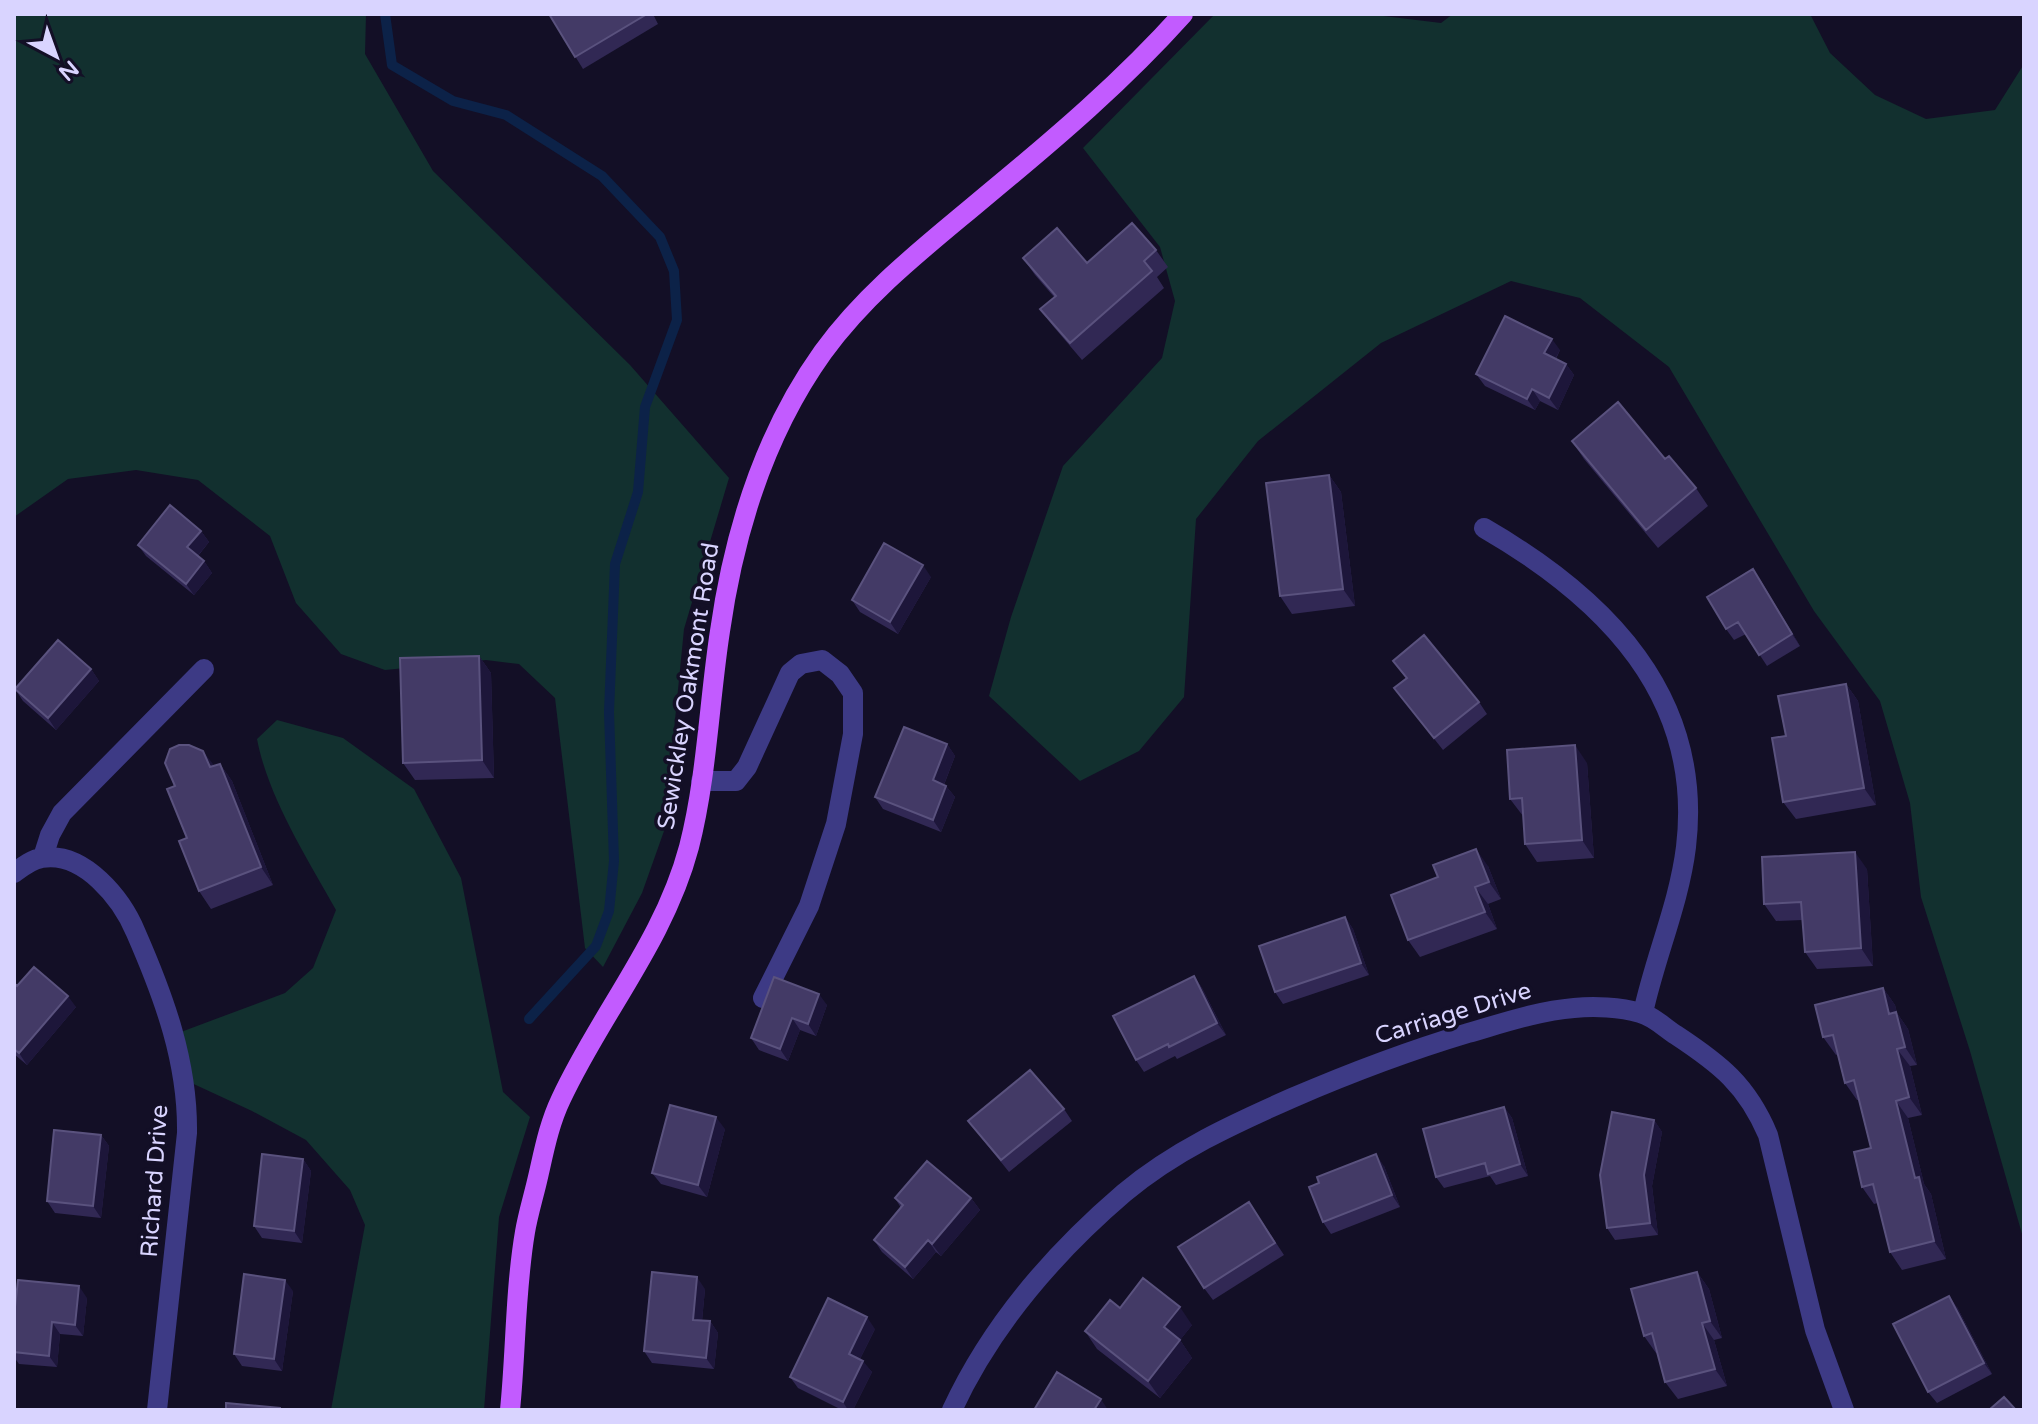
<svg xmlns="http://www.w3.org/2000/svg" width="2038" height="1424" viewBox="0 0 2038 1424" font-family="'Varela Round',sans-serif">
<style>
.green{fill:#12302f}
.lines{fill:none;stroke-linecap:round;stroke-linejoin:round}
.stream{stroke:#0c2248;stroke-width:10}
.minor{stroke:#3d3a85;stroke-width:20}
.major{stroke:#c25bff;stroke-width:20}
.wall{fill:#312854}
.shaded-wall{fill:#1d163a}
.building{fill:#433a66;stroke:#5a527e;stroke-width:2}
.labels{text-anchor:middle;stroke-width:7;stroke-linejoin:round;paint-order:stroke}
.street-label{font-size:24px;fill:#d9d4ff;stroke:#130f26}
</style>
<rect width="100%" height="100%" fill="#130f26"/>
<path class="green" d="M14,14H366L365,54L433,171L630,365L729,478L684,629L664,831L642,893L603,967L585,948L555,698L519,664L486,660L385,670L341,654L296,603L270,536L198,480L136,470L68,479L14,517Z
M1215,14H1367L1441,23L1453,14H1810L1830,53L1875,95L1926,119L1995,110L2024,64V1241L1970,1051L1921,897L1910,803L1880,701L1814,611L1669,367L1580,298L1511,281L1381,343L1258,441L1196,519L1184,697L1139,751L1080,781L989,696L1011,617L1063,466L1162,358L1175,301L1160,247L1083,148Z
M277,720L343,738L414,789L461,878L503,1092L530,1117L499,1217L484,1410H331L365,1225L350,1190L306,1140L252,1111L185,1080L173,1035L285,993L313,968L336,910C307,858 268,797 257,739Z"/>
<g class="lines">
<path class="stream" d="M385,14L392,65L453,101L506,115L602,176L660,237L674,271L677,320L645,407L638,492L615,564L609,712L614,861L609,911L596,946L529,1019"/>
<path class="minor" d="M1484,528C1605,598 1704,696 1686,847C1679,904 1655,957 1643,1013
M701,781H736L747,767L790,673L801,664L822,660L840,674L853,693V734L836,824L809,906L763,998
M43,857L50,835L62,813L204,669
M14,873C22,867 32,859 42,858C84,851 122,899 136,933C164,997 188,1062 187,1133L157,1410
M952,1410C991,1326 1054,1253 1124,1193C1174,1151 1233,1124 1292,1098C1350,1073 1408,1051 1468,1033C1503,1023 1538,1011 1574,1008C1594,1006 1620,1007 1640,1013C1653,1016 1665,1028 1676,1035C1720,1064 1747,1085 1768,1135L1815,1330L1844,1410"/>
<path class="major" d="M510,1410C516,1351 515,1291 525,1232C528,1214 534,1195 538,1177C544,1151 549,1124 561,1099C601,1013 664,941 689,847C707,777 709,702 720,631C734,533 765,433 823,352C868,290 929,244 987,195C1056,138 1123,81 1183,14"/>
</g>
<path class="wall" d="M549,14H653L658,24L583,69Z
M1156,250L1168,267L1157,277L1164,288L1082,360L1053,326L1040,309L1054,297L1035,275L1023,258L1087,263Z
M1560,350L1556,359L1566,364L1574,375L1558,410L1540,401L1535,410L1485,386L1476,374Z
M1572,441L1665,459L1696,488L1708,506L1658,548L1584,459Z
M1329,475L1341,492L1355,606L1292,614L1280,596Z
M201,531L209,542L198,556L204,561L212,573L194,595L146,556L138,545Z
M931,577L898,634L860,612L852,600Z
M1761,581L1800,646L1767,666L1746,634L1734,640L1726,629Z
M479,656L491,673L494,778L415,780L403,763Z
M1393,661L1479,702L1487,714L1443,750L1394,688L1406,678Z
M91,669L99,681L56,730L23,701L15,689Z
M1846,684L1858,701L1876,805L1796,819L1783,802L1786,736Z
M947,744L955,756L944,785L946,786L955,797L941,832L883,809L875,797Z
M1587,763L1594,858L1537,862L1525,844L1523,816L1510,799Z
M220,764L232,781L273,885L211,909L199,891L187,838L214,766Z
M1488,866L1501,899L1488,904L1497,929L1420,957L1408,940Z
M1867,869L1873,966L1817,969L1805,952L1803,920L1776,921L1764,904Z
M1345,917L1353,929L1369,975L1283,1004L1275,992Z
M1194,976L1202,988L1226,1035L1177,1059L1175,1056L1144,1072L1136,1060Z
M774,977L827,1005L816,1036L800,1030L788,1061L759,1050L751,1038Z
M14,983L17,986L76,1007L27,1065L14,1054Z
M1883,988L1895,1005L1897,1013L1908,1029L1917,1065L1910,1066L1922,1115L1908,1118L1924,1184L1931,1194L1946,1259L1902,1270L1890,1252L1878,1203L1874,1204L1862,1187L1871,1148L1859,1100H1857L1845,1083L1838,1054L1836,1055L1823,1037Z
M1504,1107L1512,1118L1528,1176L1496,1185L1490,1176L1444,1188L1436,1177Z
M1064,1109L1072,1121L1009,1172L968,1121Z
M1654,1120L1662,1132L1652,1186L1658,1235L1615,1240L1607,1228Z
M725,1129L707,1197L661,1184L652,1173Z
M101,1135L109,1146L101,1218L55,1213L47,1201Z
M303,1159L311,1171L302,1243L262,1238L254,1226Z
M1384,1166L1400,1207L1331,1234L1323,1222L1319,1183Z
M895,1198H971L980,1210L941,1256L936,1252L913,1279L882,1252L874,1240L901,1208Z
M1249,1202L1284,1255L1213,1300L1204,1288Z
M1697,1272L1709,1289L1722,1338L1714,1340L1727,1386L1678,1399L1665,1382L1658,1352L1656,1353L1644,1336Z
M705,1289L702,1321H710L718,1333L714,1369L652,1363L644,1351Z
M293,1291L282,1371L242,1366L234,1354Z
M87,1298L83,1336L60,1334L57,1367L19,1364L14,1357V1316Z
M1957,1307L1992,1374L1937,1403L1928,1392Z
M1120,1308L1192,1325L1180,1340L1192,1358L1160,1398L1097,1349L1085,1331Z
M875,1329L860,1359L872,1372L853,1410H842L798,1388L790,1377Z"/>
<path class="shaded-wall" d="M1552,339L1560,350L1552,365L1544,353Z
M1566,364L1574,375L1558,410L1549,398Z
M1532,389L1540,401L1535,410L1527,399Z
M1329,475L1341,492L1355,606L1343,589Z
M201,531L209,542L195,559L187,547Z
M204,561L212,573L194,595L186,584Z
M923,565L931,577L898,634L890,622Z
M1753,569L1761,581L1800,646L1792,634Z
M479,656L491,673L494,778L482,760Z
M91,669L99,681L56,730L48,718Z
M1846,684L1858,701L1876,805L1864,788Z
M947,744L955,756L941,792L933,780Z
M1575,745L1587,763L1594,858L1582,840Z
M203,751L216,768L210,767Z
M220,764L232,781L273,885L261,867Z
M946,786L955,797L941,832L933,820Z
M1476,849L1488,866L1501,899L1489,882Z
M1855,852L1867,869L1873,966L1861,948Z
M1475,887L1488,904L1497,929L1485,912Z
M1345,917L1353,929L1369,975L1361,963Z
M1194,976L1202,988L1226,1035L1217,1023Z
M1883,988L1895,1005L1897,1013L1908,1029L1917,1065L1905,1047L1889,1014Z
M819,994L827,1005L816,1036L808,1024Z
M68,996L76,1007L27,1065L19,1053Z
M792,1018L800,1030L788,1061L780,1049Z
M1897,1049L1910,1066L1922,1115L1909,1097Z
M1896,1101L1908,1118L1924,1184L1931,1194L1946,1259L1934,1241L1915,1178Z
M1504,1107L1512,1118L1528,1176L1520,1164Z
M716,1117L725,1129L707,1197L698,1185Z
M1654,1120L1662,1132L1652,1186L1658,1235L1650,1223L1644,1175Z
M101,1135L109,1146L101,1218L93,1206Z
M1376,1154L1384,1166L1400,1207L1392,1195Z
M303,1159L311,1171L302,1243L294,1231Z
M971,1198L980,1210L941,1256L932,1244Z
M928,1240L936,1252L913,1279L905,1267Z
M1697,1272L1709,1289L1722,1338L1710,1321Z
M697,1277L705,1289L701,1331L693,1320Z
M285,1280L293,1291L282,1371L274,1359Z
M79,1286L87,1298L83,1336L75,1325Z
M1949,1296L1957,1307L1992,1374L1984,1363Z
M1180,1307L1192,1325L1177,1344L1164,1327Z
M867,1317L875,1329L857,1365L849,1354Z
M710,1321L718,1333L714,1369L706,1358Z
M52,1322L60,1334L57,1367L49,1356Z
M1702,1323L1714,1340L1727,1386L1715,1369Z
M1180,1340L1192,1358L1160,1398L1148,1381Z
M863,1361L872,1372L853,1410H848L843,1402Z
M1101,1399L1108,1410H1094Z"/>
<path class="building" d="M549,14H647L575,57Z
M1132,223L1156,250L1144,261L1152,271L1070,343L1040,309L1056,296L1023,258L1057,228L1087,263Z
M1505,316L1552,339L1544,353L1566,364L1549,398L1532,389L1527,399L1476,374Z
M1618,402L1665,459L1669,456L1696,488L1646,530L1572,441Z
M1329,475L1343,589L1280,596L1266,483Z
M170,505L201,531L187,547L204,561L186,584L138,545Z
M884,543L923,565L890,622L852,600Z
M1753,569L1792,634L1759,655L1738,622L1726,629L1707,597Z
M1424,635L1479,702L1434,738L1394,688L1407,678L1393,661Z
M58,640L91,669L48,718L15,689Z
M479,656L482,760L403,763L400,658Z
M1846,684L1864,788L1783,802L1772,738L1786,736L1778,696Z
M904,727L947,744L933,780L946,786L933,820L875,797Z
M179,745H189L203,751L210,767L220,764L261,867L199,891L179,841L187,838L167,789L175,786L165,763L170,749Z
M1575,745L1582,840L1525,844L1522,798L1510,799L1507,750Z
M1476,849L1489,882L1475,887L1485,912L1408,940L1391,895L1438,877L1433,865Z
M1855,852L1861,948L1805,952L1801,902L1764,904L1762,857Z
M1345,917L1361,963L1275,992L1259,946Z
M34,967L68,996L19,1053L14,1049V983L17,986Z
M1194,976L1217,1023L1169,1047L1168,1044L1136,1060L1113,1016Z
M774,977L819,994L808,1024L792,1018L780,1049L751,1038Z
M1883,988L1889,1014L1896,1012L1905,1047L1897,1049L1909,1097L1896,1101L1915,1178L1919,1177L1934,1241L1890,1252L1873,1184L1862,1187L1854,1152L1871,1148L1854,1080L1845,1083L1833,1035L1823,1037L1815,1005Z
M1030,1070L1064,1109L1001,1160L968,1121Z
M670,1105L716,1117L698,1185L652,1173Z
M1504,1107L1520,1164L1488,1174L1485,1163L1436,1177L1423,1129Z
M1612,1112L1654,1120L1644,1175L1650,1223L1607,1228L1600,1175Z
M54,1130L101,1135L93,1206L47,1201Z
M262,1154L303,1159L294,1231L254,1226Z
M1376,1154L1392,1195L1323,1222L1309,1187L1319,1183L1317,1177Z
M927,1161L971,1198L932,1244L928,1240L905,1267L874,1240L903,1205L895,1198Z
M1249,1202L1275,1243L1204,1288L1178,1247Z
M652,1272L697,1277L693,1320L710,1321L706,1358L644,1351Z
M1697,1272L1710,1321L1702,1323L1715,1369L1665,1382L1652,1333L1644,1336L1631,1289Z
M244,1274L285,1280L274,1359L234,1354Z
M1143,1278L1180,1307L1164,1327L1180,1340L1148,1381L1085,1331L1110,1300L1120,1308Z
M18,1280L79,1286L75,1325L52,1322L49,1356L14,1352V1316Z
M1949,1296L1984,1363L1928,1392L1893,1324Z
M828,1298L867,1317L849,1354L863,1361L843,1402L790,1377Z
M1057,1372L1101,1399L1094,1410H1034Z
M2004,1397L2016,1410H1989Z
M226,1403L280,1408V1410H226Z"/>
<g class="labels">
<g class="street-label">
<text transform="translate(688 686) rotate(-81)" y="8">Sewickley Oakmont Road</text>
<text transform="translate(1453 1013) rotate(-17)" y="8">Carriage Drive</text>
<text transform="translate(154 1181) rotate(-86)" y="8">Richard Drive</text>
</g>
</g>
<rect width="2038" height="1424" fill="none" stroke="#d9d4ff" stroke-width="32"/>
<g transform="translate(56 56) rotate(139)" stroke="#130f26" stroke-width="6" paint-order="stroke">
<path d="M0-6L14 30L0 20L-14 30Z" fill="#d9d4ff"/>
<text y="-12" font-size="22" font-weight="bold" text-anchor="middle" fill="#d9d4ff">N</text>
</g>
</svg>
